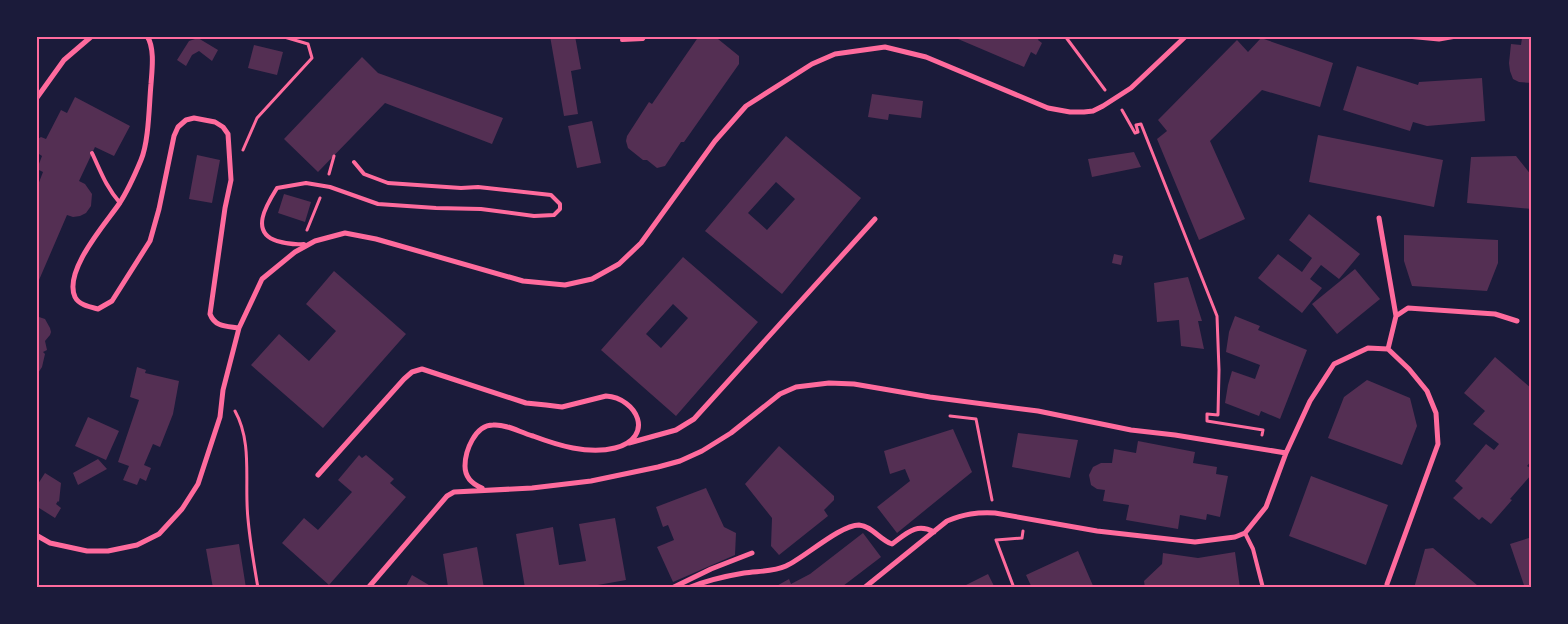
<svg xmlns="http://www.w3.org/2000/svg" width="1568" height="624" viewBox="0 0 1568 624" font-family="Overpass,sans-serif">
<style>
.building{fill:#542f53;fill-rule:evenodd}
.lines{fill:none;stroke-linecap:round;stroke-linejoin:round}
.path{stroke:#ff6b9d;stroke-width:3}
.service{stroke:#ff6b9d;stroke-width:4}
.minor{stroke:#ff6b9d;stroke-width:5}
.neatline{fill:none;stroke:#ff6b9d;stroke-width:2}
</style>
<rect width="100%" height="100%" fill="#1b1b3a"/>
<path class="building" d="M550,36H575L581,69L571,71L578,114L564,116Z
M699,36H718V39L739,56V64L684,142H681L665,166L657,168L647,160H643L628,148L626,141L627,136L649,102L652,104Z
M951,36H1040L1038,40L1042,43L1036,55L1031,52L1024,67Z
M198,38L218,50L212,61L199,51L192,55L186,66L177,60L189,41Z
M1261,38L1333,63L1320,107L1262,90L1210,141L1245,219L1199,240L1157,139L1167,131L1158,120L1237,40L1248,52Z
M1522,38H1532V83L1519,82L1513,79L1510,71L1509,63L1511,44L1521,45Z
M254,45L283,52L277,75L248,68Z
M362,57L378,73L503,118L492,144L385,103L318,172L284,139Z
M1357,66L1418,85L1419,82L1482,78L1485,121L1427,126L1413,122L1410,131L1343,110Z
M872,94L923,101L921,118L889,114L888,120L868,117Z
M75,97L130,126L114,156L95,147L79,181L85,184L92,194L91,206L86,213L80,216L73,217L67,215L36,287V190L43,172L37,169L42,156L36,152V140L41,137L46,139L61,110L67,113Z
M592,121L601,163L577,168L568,126Z
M1318,135L1443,160L1434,207L1309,182Z
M786,136L861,198L782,294L705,231ZM776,182L795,199L767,230L748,213Z
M1134,152L1141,167L1092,177L1088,159Z
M197,155L220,160L212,203L189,199Z
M1516,156L1532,176V209L1467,203L1471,157Z
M284,194L311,202L305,222L278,213Z
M1309,214L1360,254L1339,279L1321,265L1310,279L1322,288L1302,313L1258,278L1278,254L1302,272L1312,258L1289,240Z
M1404,235L1498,240V263L1487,291L1412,286L1404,261Z
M1114,254L1123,256L1121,265L1112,263Z
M683,257L758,322L676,416L601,350ZM673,304L688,318L661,348L646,334Z
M1355,269L1380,299L1337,334L1312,304Z
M334,271L406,334L323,428L251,365L279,334L309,361L336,331L306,304Z
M1188,277L1202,321H1198L1204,349L1181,346L1179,320L1157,322L1154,283Z
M36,316L45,319L50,328L51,332L50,335L45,341L47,350L43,352L45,354L42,367L36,376Z
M1235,316L1260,326L1258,330L1307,350L1280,419L1261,411L1259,416L1225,403L1228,385L1232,371L1255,379L1260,365L1226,352L1229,332Z
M1495,357L1532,389V460L1527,466L1532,469V474L1510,499L1512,500L1491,524L1482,517L1479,520L1453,498L1463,488L1455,481L1486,444L1494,450L1499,444L1473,424L1485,411L1464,393Z
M137,367L146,370L145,373L179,381L173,414L160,447L153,444L144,465L151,468L146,481L140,478L137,485L123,480L129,466L118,462L139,400L130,397Z
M1367,380L1410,398L1417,426L1402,465L1328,438L1344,397Z
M88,417L119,431L106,460L75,446Z
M953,429L972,472L897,533L877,507L910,481L905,469L890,474L884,451Z
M1018,433L1078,440L1070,478L1012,467Z
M1138,441L1195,452L1193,463L1217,467L1216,474L1228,476L1220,517L1207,514L1206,520L1180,515L1178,529L1126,520L1129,505L1103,501L1105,490L1097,489L1091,485L1089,475L1093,467L1101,463H1112L1114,449L1136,453Z
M779,446L834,496V500L824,510L828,516L779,555L771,546L772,518L745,484Z
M359,455L362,458L366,455L394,479L390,483L406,497L329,585L282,543L304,518L318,530L352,492L338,480Z
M98,459L107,469L78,485L73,473Z
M45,473L61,483L59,502L58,501L56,504L61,508L55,518L36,506V487Z
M1311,476L1388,505L1366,565L1289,536Z
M706,488L724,527L736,533L735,555L673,582L657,547L674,540L668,525L663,527L656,507Z
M615,518L626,580L592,586L593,588H525L516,534L553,527L559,565L586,561L579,524Z
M863,533L881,557L843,586L839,588H773L789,579L791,584L810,574Z
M1532,537V588H1525L1510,544Z
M239,544L246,588H213L206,549Z
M477,547L484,588H447L448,587L443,554Z
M1433,548L1477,585L1476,588H1414L1425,549Z
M1078,551L1094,588H1032L1026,575Z
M1235,552L1240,588H1145L1144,581L1162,564L1163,553L1198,558Z
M988,574L995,588H960Z
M412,575L434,588H405Z"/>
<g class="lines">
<path class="path" d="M1065,36L1105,90
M1122,110L1135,133
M1135,133L1138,132L1136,125L1141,124L1217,316L1219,370L1218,415L1207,414V421L1263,430L1262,435
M243,150L257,118L312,58L308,44L281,36
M329,174L334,156
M307,230L320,198
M235,411C253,443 244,483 248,519C250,542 254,565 258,588
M950,416L976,419L992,500
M1014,588L996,540L1022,538L1023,531"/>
<path class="service" d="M622,40L643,39L645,36
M92,153C101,172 106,187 120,203
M306,246L304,244C294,245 287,244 277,241C249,232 267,204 277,188L306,183L330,187L378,204L436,208L481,209L534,216L554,215L560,209V204L551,195L478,187L461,188L388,183L364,174L354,162
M1245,533L1253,549L1263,588"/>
<path class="minor" d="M147,36C155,48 152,70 151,84C149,105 149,141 141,160C136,172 127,192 119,204C106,223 63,271 75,297C79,305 90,307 98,309L112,301L150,241L159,209L174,136L178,127L186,120L194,118L215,122L223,127L228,134L231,180L225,208L210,314C215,327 226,326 239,328
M1407,36L1439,39L1456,36
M36,99L64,60L92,36
M1379,218L1396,316
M1388,349L1396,316L1408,308L1495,314L1517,321
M629,443L676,430L694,419L875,219
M1286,453L1310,401L1334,364L1368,348L1388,349L1409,369L1427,391L1436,413L1438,444L1387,584V588
M318,475L404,379L412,372L422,369L526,403L546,405L562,407L606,396C637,398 656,437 615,448C588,455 557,445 533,436C519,432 507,424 493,425C475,425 465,451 465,466C465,478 472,484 482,488
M36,535L50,543L87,551H108L137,545L159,534L182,509L198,484L220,417L223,390L239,328L262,279L295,252L315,241L345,233L376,239L523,281L565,285L592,279L619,264L641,243L715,141L746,106L812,64L835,54L885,47L926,57L1048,108L1070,112H1084L1093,111L1103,106L1131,88L1186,36
M368,588L447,496L454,492L532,488L591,481L658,467L680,461L702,451L731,433L780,394L796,387L829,383L854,384L930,397L1038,411L1131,430L1175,435L1286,453L1266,507L1245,533L1235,537L1195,542L1097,531L995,513C977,512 964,514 947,521L864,588
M672,588L711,569L752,553
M688,588C705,581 726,576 744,573C757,571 773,572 786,566C804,558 840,525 859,525C872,526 880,540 892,544C906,534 916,522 934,532"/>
</g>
<rect width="1568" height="624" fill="none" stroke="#1b1b3a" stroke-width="75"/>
<rect x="38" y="38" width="1492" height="548" class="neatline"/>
</svg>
